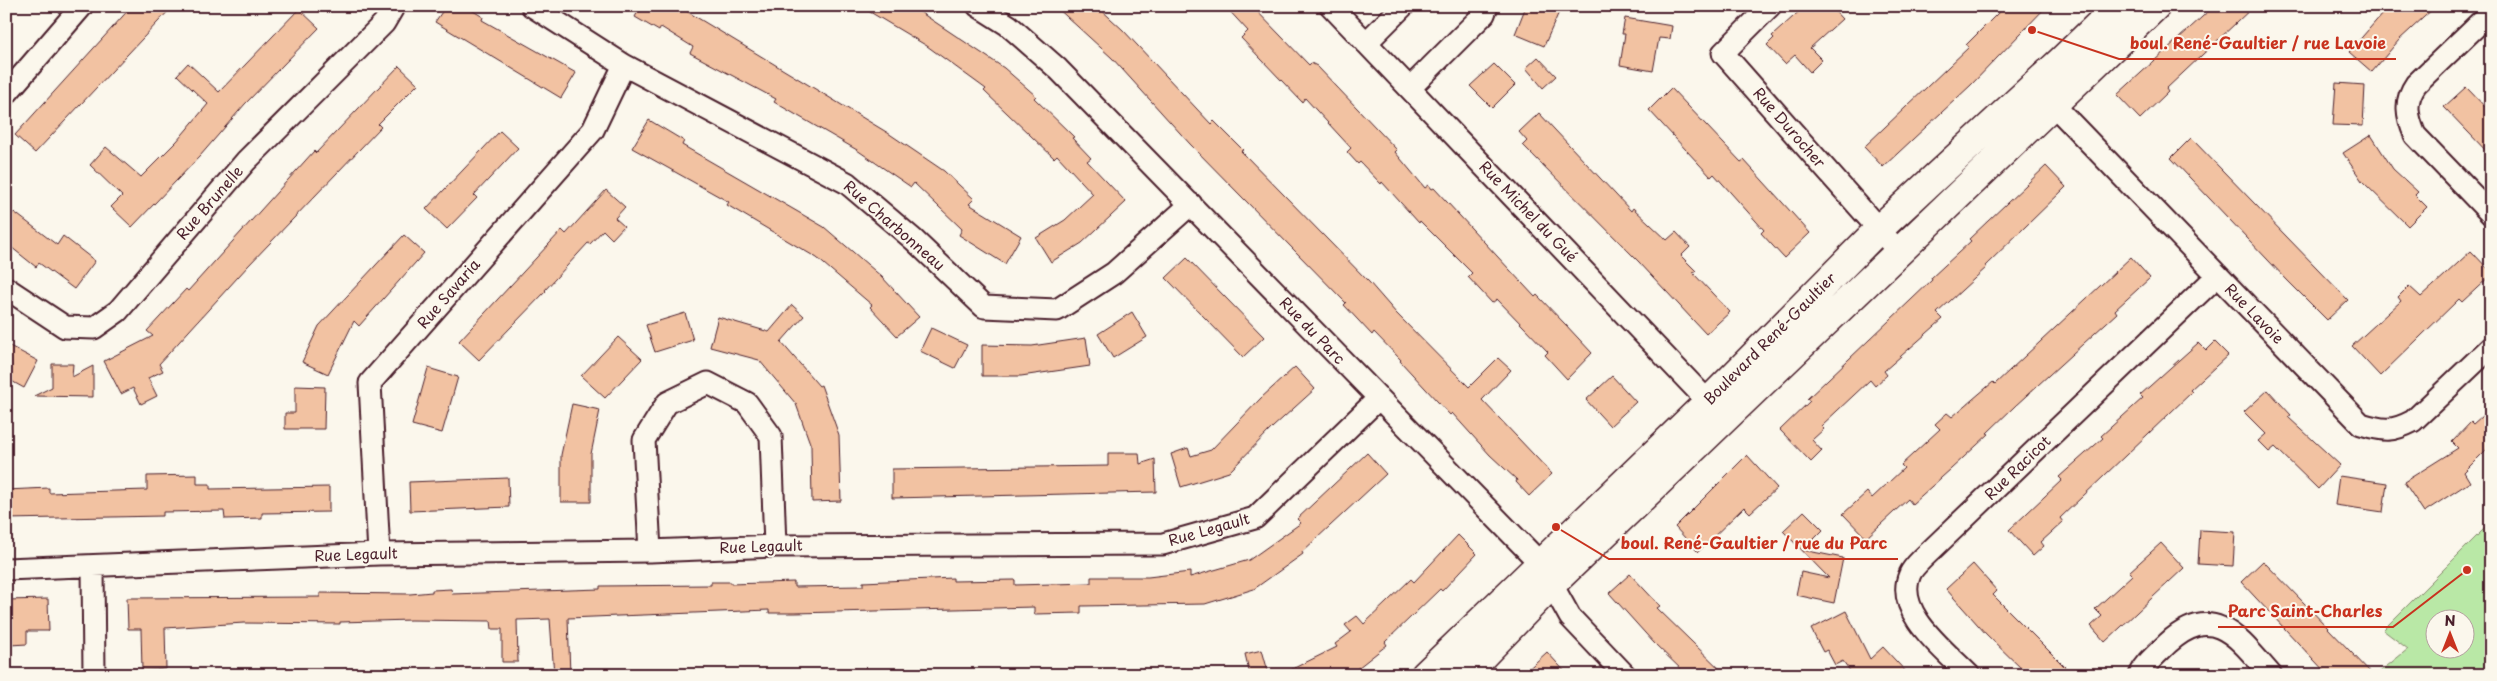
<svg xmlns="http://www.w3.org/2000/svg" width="2497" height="681" viewBox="0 0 2497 681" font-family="'Playpen Sans',sans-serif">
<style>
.green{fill:#b9e8a6;stroke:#828468;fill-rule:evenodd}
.building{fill:#f2c2a2;stroke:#4a1f2b}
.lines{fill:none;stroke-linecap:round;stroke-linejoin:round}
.street-casing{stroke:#4a1f2b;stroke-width:25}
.secondary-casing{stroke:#4a1f2b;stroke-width:31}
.street{stroke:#fbf7ec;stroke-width:21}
.secondary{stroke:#fbf7ec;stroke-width:28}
.labels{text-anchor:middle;stroke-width:4;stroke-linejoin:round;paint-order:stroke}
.street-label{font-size:15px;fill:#4a1f2b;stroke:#fbf7ec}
.leader{fill:none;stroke:#c8321e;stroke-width:2}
.callout-dot{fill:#c8321e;stroke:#fbf7ec;stroke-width:2}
.callout-label{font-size:16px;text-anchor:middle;font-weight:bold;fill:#c8321e;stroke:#fbf7ec;stroke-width:4;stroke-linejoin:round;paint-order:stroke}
</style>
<rect width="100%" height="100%" fill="#fbf7ec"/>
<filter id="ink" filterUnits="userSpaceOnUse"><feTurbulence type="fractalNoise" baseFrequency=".02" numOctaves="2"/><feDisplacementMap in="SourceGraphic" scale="10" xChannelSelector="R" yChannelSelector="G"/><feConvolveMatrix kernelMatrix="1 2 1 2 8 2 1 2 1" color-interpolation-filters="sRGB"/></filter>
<g filter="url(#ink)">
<path class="green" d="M2491,522V675H2376L2408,649L2383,630ZM2434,618H2464V648H2434Z"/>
<path class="building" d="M132,6H173L35,153L15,135Z
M446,6H465L483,17L482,20L576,73L561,98L435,22Z
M641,6H678L888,133L944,171L974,199L969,204L1021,236L1005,264L959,235L962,229L914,183L911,187L857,150L774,102L776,99L690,53L693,47L661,27L659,31L635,17Z
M860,6H911L1004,68L1036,96L1034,98L1074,137L1072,138L1091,158L1087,161L1126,202L1082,243L1051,262L1036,238L1065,220L1093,194L1057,155L1054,158L984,91L986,89L927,46Z
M1055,6H1097L1123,30L1211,124L1214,121L1243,150L1241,151L1369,282L1396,313L1469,387L1498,358L1511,370L1482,400L1552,474L1529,496L1516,482L1517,480L1490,455L1452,413L1450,415L1400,361L1401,360L1374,332L1372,335L1344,305L1346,303L1190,144L1112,58Z
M1225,6H1252L1309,65L1311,63L1317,66L1397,150L1395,152L1425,188L1429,185L1432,189L1434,188L1535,297L1537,295L1565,324L1592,353L1567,379L1545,355L1548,352L1497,299L1492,303L1468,277L1472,273L1420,221L1419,223L1382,182L1381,184L1360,162L1358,164L1347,152L1351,148L1305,98L1302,102L1241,38L1248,31Z
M1526,6H1547L1559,12L1544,46L1515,34Z
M1805,6H1830L1842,19L1810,48L1822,60L1810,72L1795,55L1785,64L1767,45L1774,38L1772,36Z
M2005,6H2047L1971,85L1883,167L1864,147L1969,47L1966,45Z
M2214,6H2254L2166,89L2168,92L2140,119L2117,95Z
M2389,6H2436L2399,40L2372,72L2349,52Z
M299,9L319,28L245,104L200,156L132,227L111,207L122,196L90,165L106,147L141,177L177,141L208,104L177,75L188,63L219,92Z
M1625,18L1672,26L1670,39L1659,38L1653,71L1620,65L1625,34H1622Z
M1538,57L1556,76L1543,88L1526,68Z
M1494,64L1515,85L1492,108L1470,86Z
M399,66L418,84L378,124L381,127L248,266L159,364L163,371L148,378L157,396L141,404L133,388L121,394L104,361L153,336L147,331L186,289L188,291L314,151L316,153Z
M2336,83L2365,85L2363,126L2333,125Z
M2466,87L2491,113V156L2444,107Z
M1671,88L1741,162L1744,160L1810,233L1784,258L1761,233L1764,230L1714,174L1711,177L1649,110Z
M1539,113L1631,211L1633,208L1667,240L1676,232L1690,247L1681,256L1696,271L1693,273L1730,312L1706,334L1639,262L1523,145L1527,141L1519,132Z
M649,120L684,141L682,145L824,227L882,277L919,317L897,336L870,307L872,305L817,258L727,205L729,202L632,148Z
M500,131L518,148L474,195L477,198L447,229L426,209Z
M2371,135L2393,169L2418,192L2415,195L2427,207L2408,226L2362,181L2343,153Z
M2191,138L2348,300L2327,320L2287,280L2171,158Z
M2046,166L2066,187L1985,266L1987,267L1937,313L1943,319L1884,371L1887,375L1875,386L1870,380L1821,426L1824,429L1812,440L1822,451L1811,462L1780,430L1810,401L1807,399L1932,280L1931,278L1971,241L1969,239Z
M606,190L625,207L615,218L624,226L612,239L603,230L590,244L588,243L545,290L546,291L479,360L459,341L562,230L566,234Z
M14,212L57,245L63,236L95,261L74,289L39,263L36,267L6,243V222Z
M404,235L424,253L359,326L354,321L328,374L302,362L319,326Z
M2471,251L2491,272V275L2462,302L2459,299L2380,376L2352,346L2401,301L2398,297L2409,286L2421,297Z
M2131,257L2150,278L2115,310L2117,313L2015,406L1987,433L1989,434L1951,469L1912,504L1908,499L1866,538L1843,514L1867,492L1872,498L1904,468L1901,465L1940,429L1935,424L1947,413L1952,417L1993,382L1995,384Z
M1187,258L1264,337L1243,357L1166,278Z
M792,305L804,316L781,342L819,386L821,385L839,435L841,501L812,502L811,446L796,404L759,360L710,347L718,317L769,332Z
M1132,312L1147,337L1113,358L1098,334Z
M685,313L693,340L655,352L646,325Z
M931,328L967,345L955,368L920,351Z
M618,337L642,359L605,398L581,376Z
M1086,338L1090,366L1021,376H982V345L1032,346Z
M2215,342L2228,355L2190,390L2192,392L2060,518L2063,522L2041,542L2044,546L2033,556L2009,530L2062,480L2059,477L2103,438L2101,436L2143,398L2140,395L2170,368L2198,343L2206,351Z
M6,344L38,361L24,388L6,378Z
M52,364H73L72,377L93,366V397L34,396L52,387Z
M1295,367L1315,389L1273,427L1229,472L1181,487L1171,454L1188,448L1191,456L1211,450L1261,398Z
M428,368L458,377L442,433L412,425Z
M1612,376L1636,402L1610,426L1586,400Z
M295,386L325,387L324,429H285V413H295Z
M2268,390L2291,415L2288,417L2340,465L2318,489L2275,447L2269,452L2258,441L2266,434L2244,412Z
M572,404L600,410L591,454V502H561V455Z
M2491,408V445L2464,472L2470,482L2424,512L2404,482L2458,448L2452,442L2471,422L2473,424Z
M1108,453H1139L1140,464L1155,459L1156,492L892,498V469L1108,466Z
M1367,453L1386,474L1302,552L1303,554L1254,589L1205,604L1081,606V613L1034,614V607L795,613H769V610L568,618L570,675H554L550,619L517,620L518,662H502V629H492L491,621L411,620L340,622V624L244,623L165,628L166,669L142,670L141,629H128L127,598L320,597V593L410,594L432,592V590L451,589L452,594L600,589V586L711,585V582H731V584L794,582V587L863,586V582L953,578V581L1015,580V585L1091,583V577H1148L1190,572V577L1249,560L1301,523L1297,519Z
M1747,455L1777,488L1750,513L1744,507L1698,552L1675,527Z
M197,475V484H210V489L329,487V512L262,513V518L225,519L224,511L163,512V516L7,519L6,490L49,488V493L147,490V476Z
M2339,476L2387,483L2383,512L2335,505Z
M508,478L509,507L410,511L409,482Z
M1804,511L1823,530L1803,550L1843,558L1834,603L1796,595L1801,572L1829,578L1783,531Z
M2200,530L2235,532L2233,566L2198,564Z
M1458,535L1477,554L1442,591L1440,589L1385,642L1387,645L1349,675H1280L1337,647L1335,644L1351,632L1345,625L1357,616L1364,624L1411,579L1414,582Z
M2161,543L2184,568L2105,642L2091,626L2102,616L2095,609L2132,575L2129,572Z
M2263,561L2305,604L2373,675H2328L2241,582Z
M1973,564L1997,591L1993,595L2073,675H2028L1986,634L1946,589Z
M1630,574L1660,606L1657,608L1726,675H1687L1654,643L1609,593Z
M48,599L49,631H27V644L10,645V632H6V600Z
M1846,611L1870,659L1883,647L1909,675H1853L1843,661L1835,665L1827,650L1823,652L1811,629Z
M1262,650L1269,675H1250L1245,654Z
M1547,652L1568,675H1522Z"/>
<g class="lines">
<g class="street-casing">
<path id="street" d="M532,6L624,65L847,183L914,240L984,307L1057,310L1114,273L1191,204
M978,6L1008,25L1058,69L1540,563L1570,617L1625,675
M1331,6L1718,412
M1770,6L1723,53L1899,252
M2491,12L2416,84C2404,101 2407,116 2415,135L2491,214
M1366,43L1403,6
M1410,88L1484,14L1487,6
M2042,93L2361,424C2384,431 2392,432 2413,421L2491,347
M6,94L82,6
M6,288L65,327L94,328L118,311L246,161L384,23L394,6
M650,551L644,440L667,403L708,383L747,403L771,436L775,546
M379,554L370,383L593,130L624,65
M93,567L94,675
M6,569L379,554L650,551L775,546L1163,544L1255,518L1378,399
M1969,675C1946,651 1893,612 1910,574C1912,569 1918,563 1922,559L2217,276
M2140,675C2146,662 2158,653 2168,643C2214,601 2239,639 2271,675"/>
</g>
<g class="secondary-casing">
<path id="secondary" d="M1425,675L1708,402L1878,230L2061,61L2118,6
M1464,675L1551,585L2156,6"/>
</g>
<use href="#street" class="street"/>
<use href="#secondary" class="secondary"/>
</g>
</g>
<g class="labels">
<g class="street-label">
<text transform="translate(1789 128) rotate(49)" y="5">Rue Durocher</text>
<text transform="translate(210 203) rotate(-49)" y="5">Rue Brunelle</text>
<text transform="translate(1528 212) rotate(46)" y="5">Rue Michel du Gué</text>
<text transform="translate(894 226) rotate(41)" y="5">Rue Charbonneau</text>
<text transform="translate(449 294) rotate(-49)" y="5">Rue Savaria</text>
<text transform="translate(2254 314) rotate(46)" y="5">Rue Lavoie</text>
<text transform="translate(1312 331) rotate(46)" y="5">Rue du Parc</text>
<text transform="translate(1770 339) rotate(-45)" y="5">Boulevard René-Gaultier</text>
<text transform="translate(2018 468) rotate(-44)" y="5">Rue Racicot</text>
<text transform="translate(1209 530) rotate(-16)" y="5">Rue Legault</text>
<text transform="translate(761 547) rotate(-2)" y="5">Rue Legault</text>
<text transform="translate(356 555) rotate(-2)" y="5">Rue Legault</text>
</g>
</g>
<path class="leader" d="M2032 30L2119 59H2396M1556 527L1609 559H1898M2467 570L2393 627H2218"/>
<g class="callout-dot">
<circle cx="2032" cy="30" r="5"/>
<circle cx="1556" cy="527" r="5"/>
<circle cx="2467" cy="570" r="5"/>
</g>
<g class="callout-label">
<text x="2258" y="49">boul. René-Gaultier / rue Lavoie</text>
<text x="1754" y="549">boul. René-Gaultier / rue du Parc</text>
<text x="2305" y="617">Parc Saint-Charles</text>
</g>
<rect width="2497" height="681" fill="none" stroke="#fbf7ec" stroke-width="25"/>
<rect x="12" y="12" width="2472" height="656" fill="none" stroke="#4a1f2b" stroke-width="2" filter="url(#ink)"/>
<g transform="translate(2450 634)"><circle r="24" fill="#fbf7ec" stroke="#b4a19f"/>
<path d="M0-4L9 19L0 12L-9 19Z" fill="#c8321e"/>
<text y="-8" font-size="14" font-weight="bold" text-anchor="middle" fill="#4a1f2b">N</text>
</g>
</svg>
